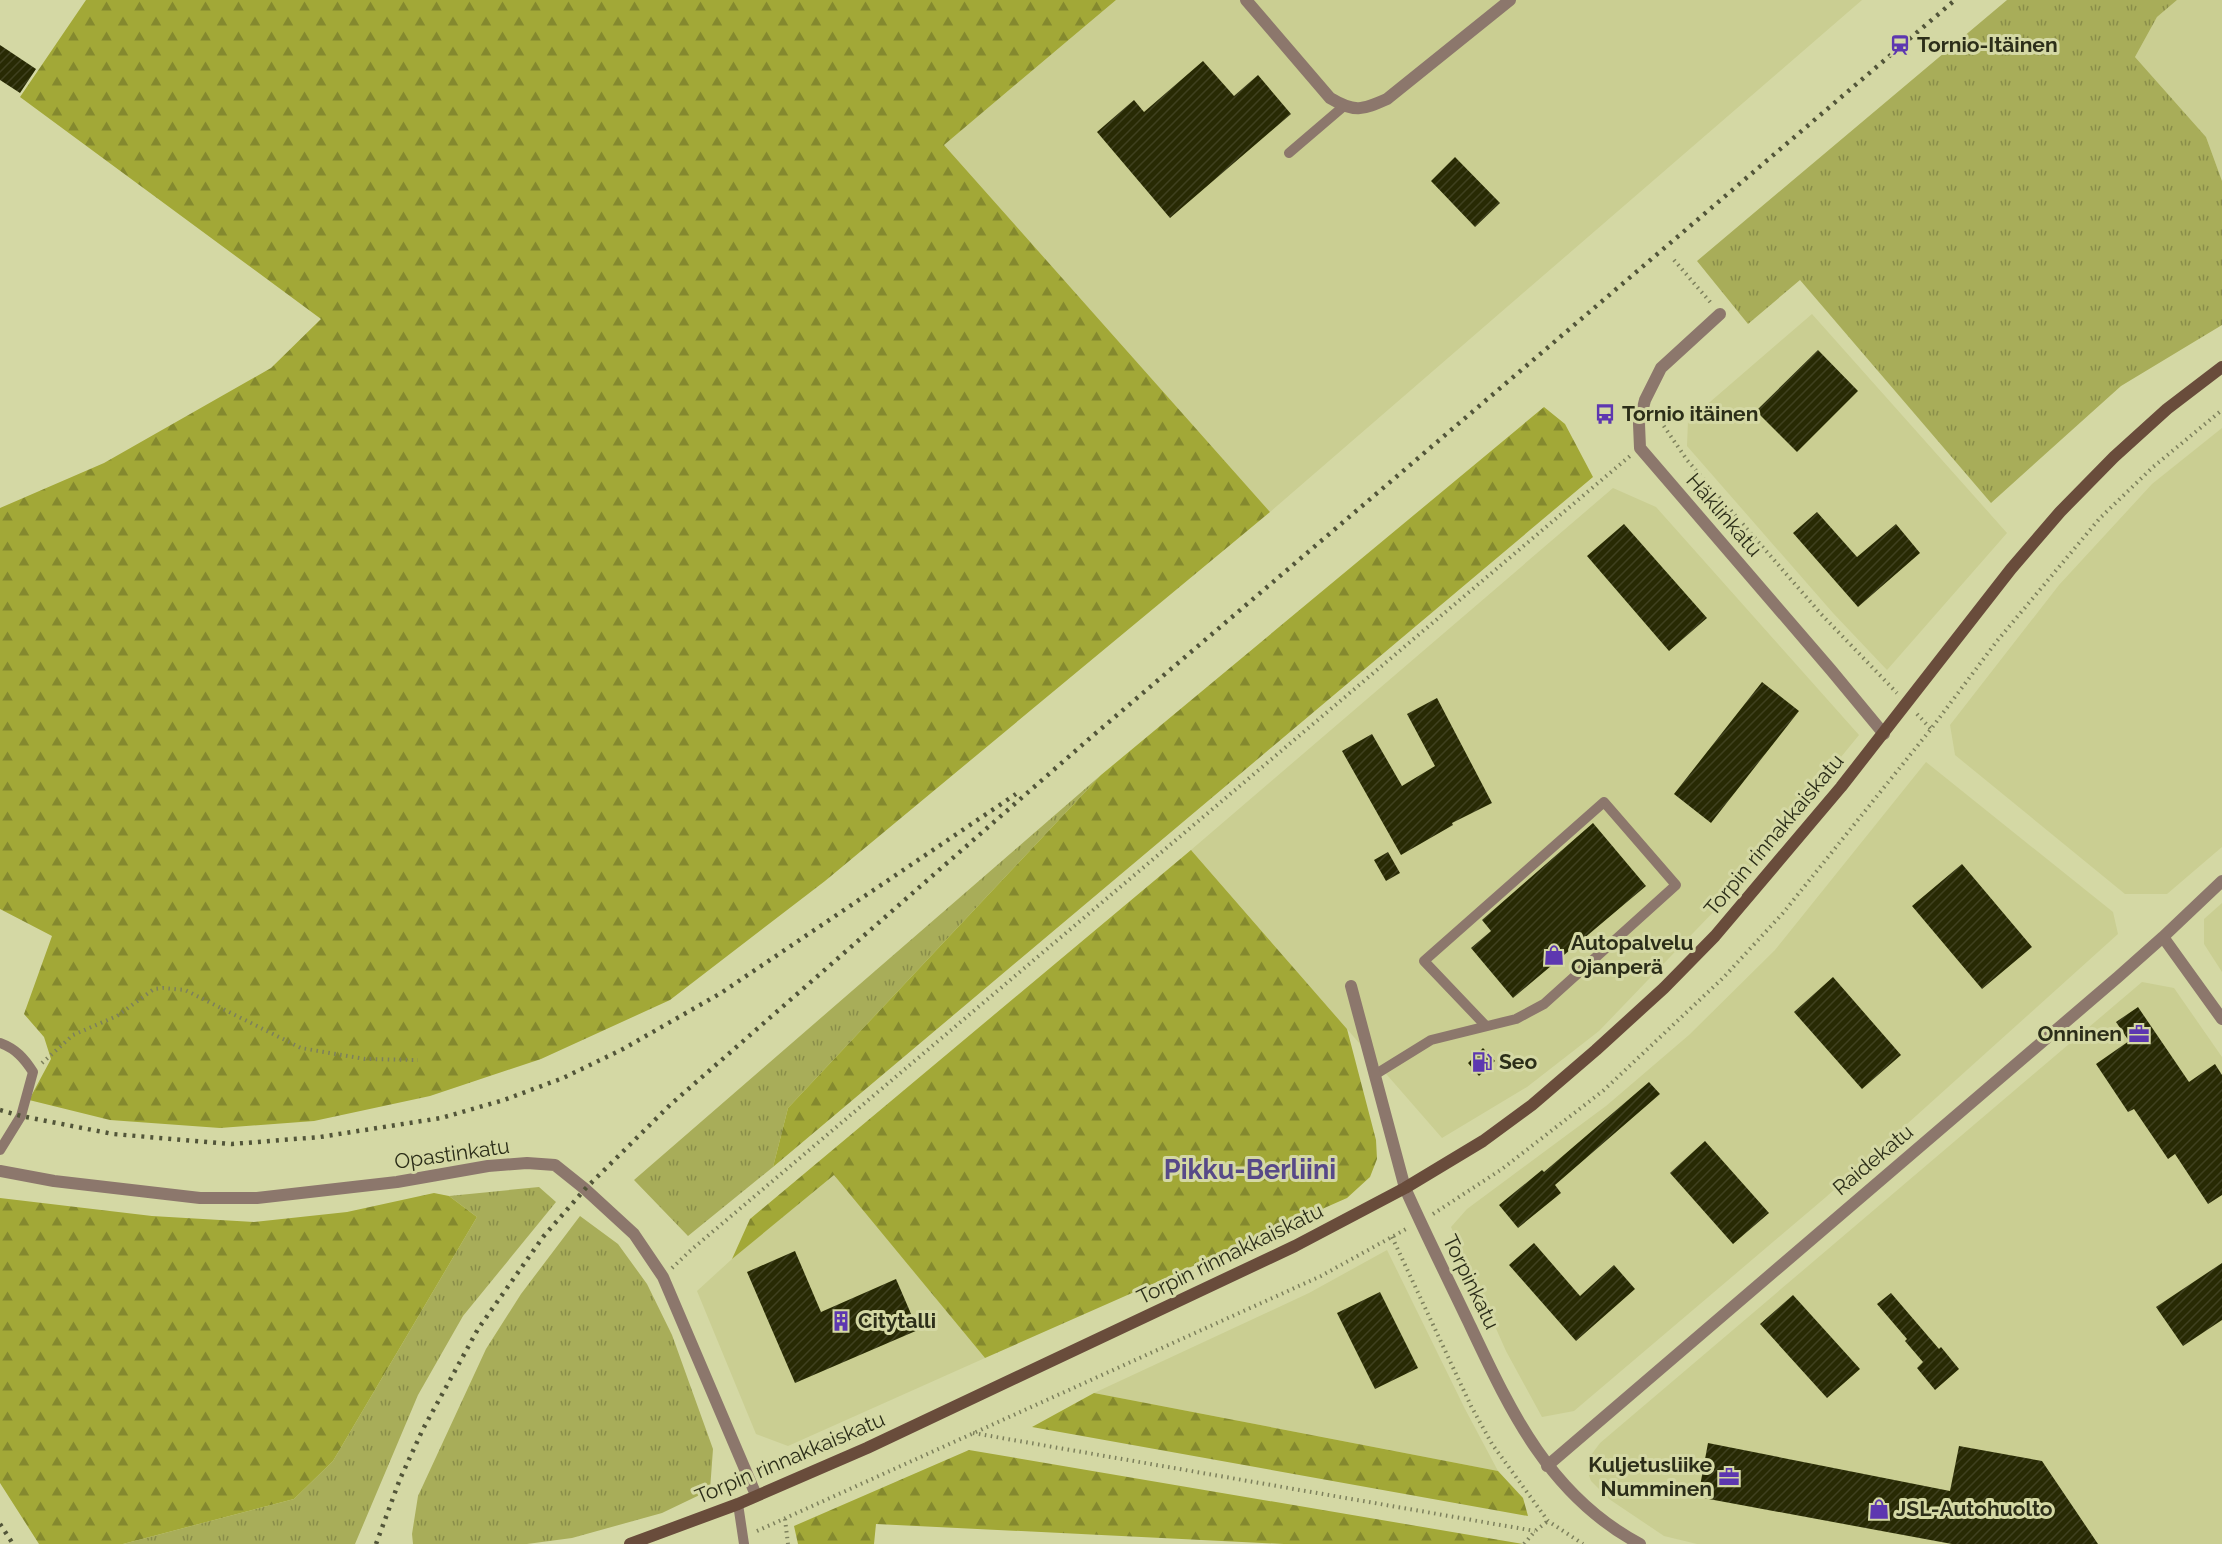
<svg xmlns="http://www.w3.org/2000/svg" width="2222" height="1544" viewBox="0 0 2222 1544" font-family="Raleway,sans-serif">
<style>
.built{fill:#cace92}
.grass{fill:url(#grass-tufts)}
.forest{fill:url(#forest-firs)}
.building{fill:url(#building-hatch)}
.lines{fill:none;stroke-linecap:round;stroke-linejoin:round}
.path{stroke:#7d805c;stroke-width:4;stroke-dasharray:1.5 4.5;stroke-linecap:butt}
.service{stroke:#8c776c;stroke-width:10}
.minor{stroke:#8c776c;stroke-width:12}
.tertiary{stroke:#8c776c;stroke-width:12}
.secondary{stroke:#694c3b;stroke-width:12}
.rail{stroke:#525539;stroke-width:4.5;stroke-dasharray:3 6;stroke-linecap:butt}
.labels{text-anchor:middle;stroke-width:6;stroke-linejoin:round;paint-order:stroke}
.poi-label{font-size:21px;font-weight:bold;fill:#2c2e19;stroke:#d4d8a4;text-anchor:start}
.street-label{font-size:21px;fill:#2c2e19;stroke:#d4d8a4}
.district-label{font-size:27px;font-weight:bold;fill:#574988;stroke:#d4d8a4}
</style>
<defs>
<pattern id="grass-tufts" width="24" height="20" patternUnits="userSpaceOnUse" patternTransform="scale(1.5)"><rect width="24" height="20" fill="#a8ad59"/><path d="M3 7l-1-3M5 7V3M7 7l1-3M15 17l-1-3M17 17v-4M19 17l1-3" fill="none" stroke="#898d49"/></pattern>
<pattern id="forest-firs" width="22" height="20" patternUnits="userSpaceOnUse" patternTransform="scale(1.5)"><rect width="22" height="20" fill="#a2a837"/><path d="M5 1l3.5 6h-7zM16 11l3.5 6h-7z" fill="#84892e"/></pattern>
<pattern id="building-hatch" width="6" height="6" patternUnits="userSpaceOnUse" patternTransform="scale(1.5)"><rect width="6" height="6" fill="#282a04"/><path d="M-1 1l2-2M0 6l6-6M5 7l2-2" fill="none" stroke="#3f401f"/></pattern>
</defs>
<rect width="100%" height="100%" fill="#d4d8a4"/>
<path class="built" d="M1116,0H1862L1270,512L944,145Z
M2177,0H2222V181L2206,137L2135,57L2157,17Z
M1812,314L2007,533L1887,670L1833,613L1687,446L1688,421Z
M2222,428V847L2167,894H2125L1955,755L1950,725L2059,585L2152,484Z
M1613,488L1656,507L1859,735L1719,906L1599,1031L1527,1087L1442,1138L1191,850Z
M1926,762L2113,912L2118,934L1826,1197L1574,1411L1542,1417L1506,1351L1451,1227L1467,1209L1606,1106L1689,1035L1775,950Z
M2222,903V972L2204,944V919Z
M2142,982L2174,988L2222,1057V1544H1697L1664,1536L1609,1499L1591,1481L1587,1470L1588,1459L1600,1443Z
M834,1174L985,1358L788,1446L756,1434L697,1291L732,1259Z
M1387,1250L1465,1409L1498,1471L1094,1393L1309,1293Z"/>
<path class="grass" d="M2007,0H2177L2157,17L2135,57L2206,137L2222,181V325L2121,386L1991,503L1800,280L1748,324L1697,261Z
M1101,775L788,1108L773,1167L688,1236L634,1180Z
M539,1187L556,1202L463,1316L418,1395L355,1544H123L294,1499L333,1461L477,1217L449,1196Z
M580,1216L618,1244L647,1284L672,1335L713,1449L710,1490L662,1513L572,1538L527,1544H413L412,1534L418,1496L486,1349L521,1294Z"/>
<path class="forest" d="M86,0H1116L944,145L1270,512L825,881L670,1000L541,1059L430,1096L314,1121L220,1128L110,1120L29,1100L51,1059L44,1037L24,1014L52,936L0,909V508L104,463L271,368L321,319L20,97Z
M1544,407L1565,424L1593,477L773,1167L788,1108L1101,775Z
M1191,850L1347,1029L1376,1140L1377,1159L1370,1177L1347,1198L985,1358L834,1175L732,1259L750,1219Z
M434,1193L449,1196L477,1217L333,1461L294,1499L123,1544H39L0,1483V1198L152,1216L254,1222L347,1212Z
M1094,1393L1498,1471L1523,1498L1528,1516L1032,1427Z
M969,1450L1523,1544H1284L876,1524L874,1544H798L794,1526Z"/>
<path class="building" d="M0,45L36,69L20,93L0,80Z
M1203,61L1234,96L1258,75L1291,114L1170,218L1097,132L1134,100L1144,112Z
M1455,157L1500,203L1475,227L1431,181Z
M1818,350L1858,391L1797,452L1756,411Z
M1817,512L1857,557L1896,524L1920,553L1858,607L1793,533Z
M1624,524L1707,618L1669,651L1587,556Z
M1762,682L1799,711L1711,823L1674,794Z
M1437,698L1492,803L1452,823L1453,825L1401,855L1342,751L1372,734L1402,786L1435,766L1407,714Z
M1593,823L1646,886L1513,998L1471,948L1491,931L1482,920Z
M1388,852L1400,873L1386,881L1374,860Z
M1962,864L2032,947L1982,989L1912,906Z
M1833,977L1901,1055L1862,1089L1794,1012Z
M2138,1007L2189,1082L2215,1064L2222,1075V1195L2208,1204L2175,1154L2168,1159L2134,1109L2128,1112L2096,1064L2129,1041L2116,1022Z
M1483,1048L1495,1061L1479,1076L1468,1063Z
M1649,1082L1660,1094L1555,1185L1561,1193L1518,1228L1499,1205L1542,1170L1544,1172Z
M1705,1141L1769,1213L1733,1244L1670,1173Z
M1534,1243L1580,1296L1614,1265L1635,1289L1576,1341L1509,1265Z
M795,1251L821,1312L896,1279L918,1330L795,1383L747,1272Z
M2222,1263V1320L2183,1346L2156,1307Z
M1380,1292L1418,1368L1375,1389L1337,1313Z
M1891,1293L1939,1349L1941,1347L1959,1369L1935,1390L1917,1368L1923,1362L1905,1341L1907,1339L1877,1304Z
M1793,1295L1860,1369L1827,1398L1760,1324Z
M1708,1443L1950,1491L1959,1446L2042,1461L2098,1544H1952L1698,1497Z"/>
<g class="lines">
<path class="path" d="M1674,260L1711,303
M1657,416L1687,460L1821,614L1897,693
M1917,714L1931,729
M42,1063L73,1035L117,1016L154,989L163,988L185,990L301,1048L365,1059L418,1060
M1433,1214L1502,1169L1604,1090L1724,977L1783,913L1931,729L1997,641L2100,518L2153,467L2222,410
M1392,1237L1471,1406L1492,1444L1548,1521L1583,1544
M672,1268L691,1250L1630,456
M973,1433L1535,1531
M785,1519L788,1544
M757,1531L1321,1276L1408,1228
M1524,1544L1535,1531L1548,1521"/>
<path class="service" d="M1289,153L1344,106
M0,1043C16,1049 24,1058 33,1072L21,1116L0,1150
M1376,1074L1431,1040L1516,1019L1544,1004L1676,885L1604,802L1424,961L1485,1025
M738,1504L744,1544"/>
<path class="minor" d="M1246,0L1330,98C1355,113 1362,110 1387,99L1510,0
M1720,314L1661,368L1645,400L1639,424L1640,448L1831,670L1884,734
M2163,937L2222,1019
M1351,986L1405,1188
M0,1171L54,1181L200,1198H257L397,1182L488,1166L527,1163L555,1165L585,1189L634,1234L663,1277L756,1495
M1547,1466L2118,977L2163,937L2222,881"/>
<path class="tertiary" d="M1405,1188C1425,1233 1447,1277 1468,1321C1510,1410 1549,1496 1640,1544"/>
<path class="secondary" d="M630,1544L738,1504L867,1448L1295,1246L1405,1188L1483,1141L1532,1105L1596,1050L1664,988L1715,936L1841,787L2011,569L2060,512L2114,457L2167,409L2222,367"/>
<path class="rail" d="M0,1110L21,1116L113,1134L232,1144L320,1137L441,1118L504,1100L563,1078L623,1049L721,993L1016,794
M0,1524L13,1544
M376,1544L400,1479L423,1429L478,1329L543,1237L585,1189L670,1105L1089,739L1955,0"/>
</g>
<defs>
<g id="station-bare" transform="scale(1.62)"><path d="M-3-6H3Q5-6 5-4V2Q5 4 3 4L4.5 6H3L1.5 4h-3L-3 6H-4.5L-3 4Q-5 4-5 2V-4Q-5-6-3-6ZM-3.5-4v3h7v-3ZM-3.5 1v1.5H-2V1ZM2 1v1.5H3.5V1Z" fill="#5d37b0" stroke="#d4d8a4" stroke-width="2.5" paint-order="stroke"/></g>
<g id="bus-bare" transform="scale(1.62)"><path d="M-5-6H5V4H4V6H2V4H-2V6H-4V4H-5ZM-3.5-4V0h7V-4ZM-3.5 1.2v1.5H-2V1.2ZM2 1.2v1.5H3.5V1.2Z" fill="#5d37b0" stroke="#d4d8a4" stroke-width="2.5" paint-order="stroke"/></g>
<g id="shop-bare" transform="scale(1.62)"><path d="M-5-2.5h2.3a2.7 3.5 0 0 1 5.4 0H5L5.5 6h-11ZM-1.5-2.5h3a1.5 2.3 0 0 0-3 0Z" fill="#5d37b0" stroke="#d4d8a4" stroke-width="2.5" paint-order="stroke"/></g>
<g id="office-bare" transform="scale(1.62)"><path d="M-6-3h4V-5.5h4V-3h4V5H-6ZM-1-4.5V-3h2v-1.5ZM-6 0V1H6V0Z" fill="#5d37b0" stroke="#d4d8a4" stroke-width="2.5" paint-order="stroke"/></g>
<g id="fuel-bare" transform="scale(1.62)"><path d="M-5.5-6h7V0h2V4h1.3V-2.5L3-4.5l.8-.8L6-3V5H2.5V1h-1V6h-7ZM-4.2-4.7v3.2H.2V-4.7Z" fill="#5d37b0" stroke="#d4d8a4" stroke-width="2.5" paint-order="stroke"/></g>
<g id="building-bare" transform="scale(1.62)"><path d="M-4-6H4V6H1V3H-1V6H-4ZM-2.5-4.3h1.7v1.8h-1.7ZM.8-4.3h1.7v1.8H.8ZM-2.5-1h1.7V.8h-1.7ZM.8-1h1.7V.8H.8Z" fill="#5d37b0" stroke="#d4d8a4" stroke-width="2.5" paint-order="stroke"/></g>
</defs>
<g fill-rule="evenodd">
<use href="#station-bare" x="1900" y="45"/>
<use href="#bus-bare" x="1605" y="414"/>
<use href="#shop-bare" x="1554" y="955"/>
<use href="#office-bare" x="2139" y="1034"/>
<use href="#fuel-bare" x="1482" y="1062"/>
<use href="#building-bare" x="841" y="1321"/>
<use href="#office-bare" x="1729" y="1477"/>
<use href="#shop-bare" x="1879" y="1509"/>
</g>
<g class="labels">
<g class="poi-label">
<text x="1917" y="52">Tornio-Itäinen</text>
<text x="1622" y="421">Tornio itäinen</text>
<text x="1571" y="950">Autopalvelu<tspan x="1571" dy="24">Ojanperä</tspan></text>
<text x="2122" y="1041" text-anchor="end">Onninen</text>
<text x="1499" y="1069">Seo</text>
<text x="858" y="1328">Citytalli</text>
<text x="1712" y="1472" text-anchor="end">Kuljetusliike<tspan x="1712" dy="24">Numminen</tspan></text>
<text x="1896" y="1516">JSL-Autohuolto</text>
</g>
<g class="street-label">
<text transform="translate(1724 515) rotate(49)" y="7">Häklinkatu</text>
<text transform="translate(1774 835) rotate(-50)" y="7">Torpin rinnakkaiskatu</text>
<text transform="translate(452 1154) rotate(-8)" y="7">Opastinkatu</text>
<text transform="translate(1873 1160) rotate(-40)" y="7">Raidekatu</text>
<text transform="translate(1230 1254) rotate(-26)" y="7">Torpin rinnakkaiskatu</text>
<text transform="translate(1471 1282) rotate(64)" y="7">Torpinkatu</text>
<text transform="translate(790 1458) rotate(-23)" y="7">Torpin rinnakkaiskatu</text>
</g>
<g class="district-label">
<text x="1250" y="1179">Pikku-Berliini</text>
</g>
</g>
</svg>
